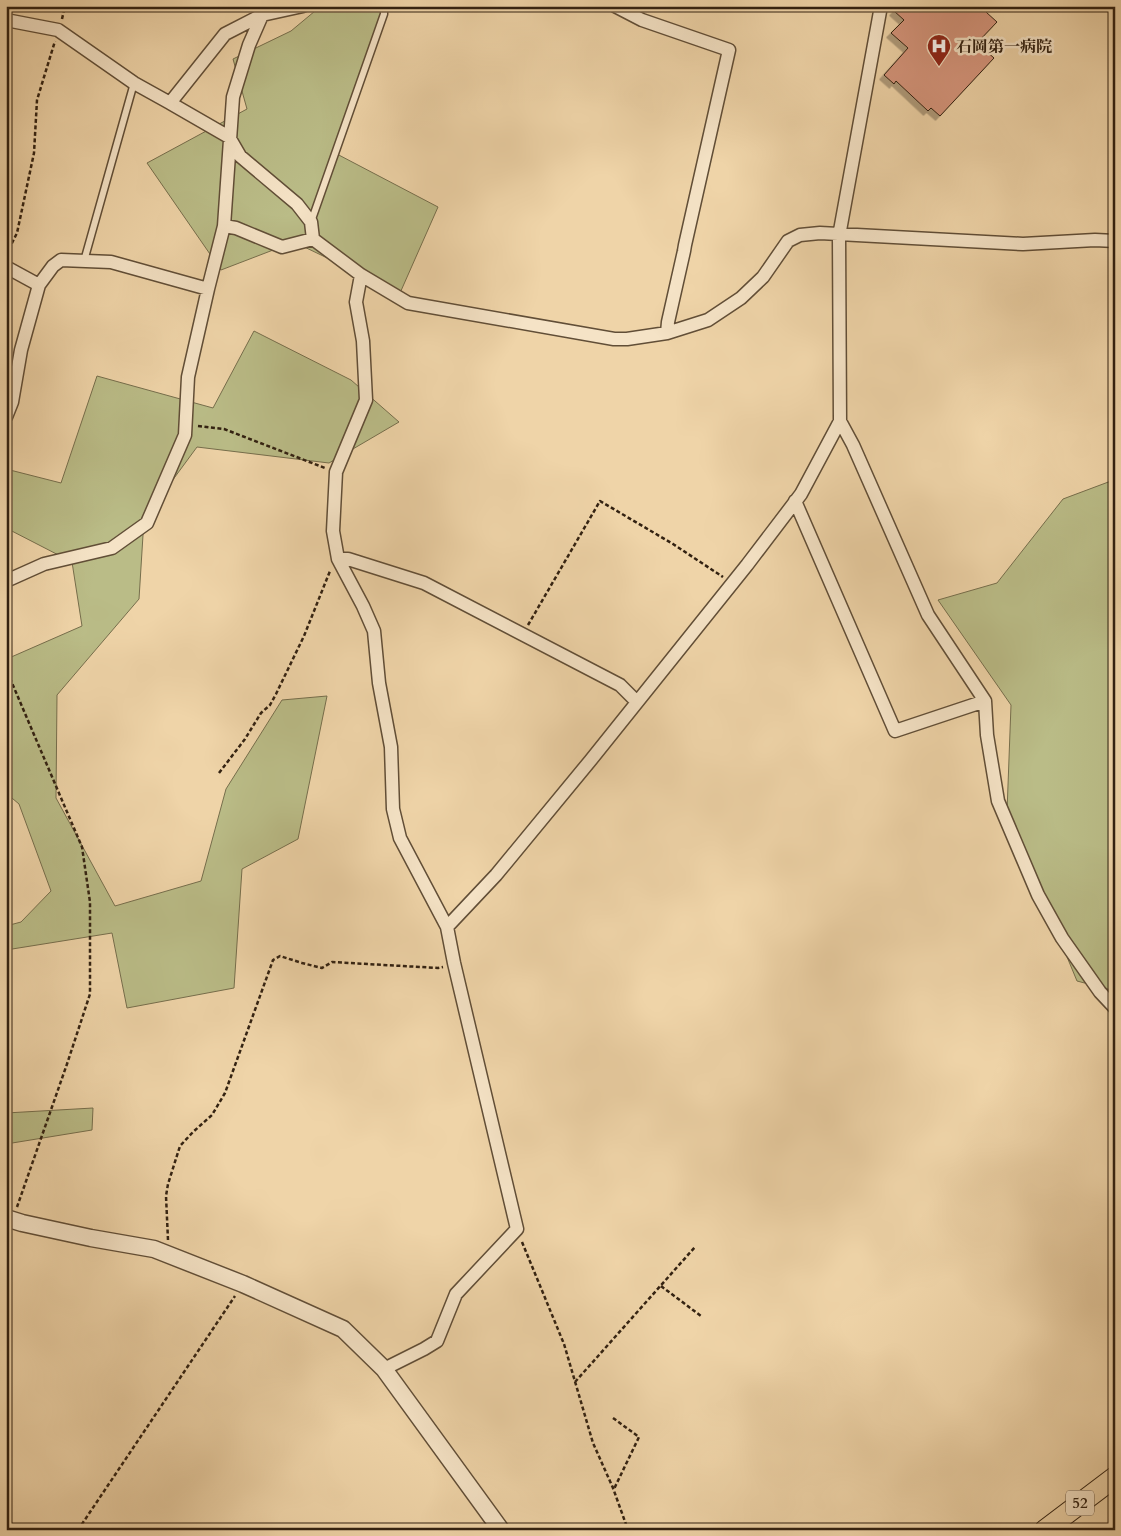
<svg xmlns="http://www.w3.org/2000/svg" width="1121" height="1536" viewBox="0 0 1121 1536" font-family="Cardo,'Noto Serif JP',serif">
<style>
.green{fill:#babc87;stroke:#766e4c}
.building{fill:#d5957b;stroke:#322111;filter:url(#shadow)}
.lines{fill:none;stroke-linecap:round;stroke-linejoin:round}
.service-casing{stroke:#614e37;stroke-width:9}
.minor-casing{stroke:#614e37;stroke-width:15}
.tertiary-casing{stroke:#614e37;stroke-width:19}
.primary-casing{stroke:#322111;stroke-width:22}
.path{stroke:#322111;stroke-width:2.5;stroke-dasharray:4 2.5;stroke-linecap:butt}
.service{stroke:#f5e3c6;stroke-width:6}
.minor{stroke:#f5e3c6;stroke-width:12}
.tertiary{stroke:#f5e3c6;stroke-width:16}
.primary{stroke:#efd4a8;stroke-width:20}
.labels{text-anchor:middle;stroke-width:5;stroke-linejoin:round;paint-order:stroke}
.shield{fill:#f5e3c6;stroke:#6c5b47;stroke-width:1}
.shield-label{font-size:15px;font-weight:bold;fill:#322111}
.poi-label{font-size:16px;font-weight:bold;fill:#322111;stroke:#f5e3c6;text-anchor:start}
</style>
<defs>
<filter id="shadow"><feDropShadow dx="-4.5" dy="4.5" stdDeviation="0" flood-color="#0004"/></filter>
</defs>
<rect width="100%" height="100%" fill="#efd4a8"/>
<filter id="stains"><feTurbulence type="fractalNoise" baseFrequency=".004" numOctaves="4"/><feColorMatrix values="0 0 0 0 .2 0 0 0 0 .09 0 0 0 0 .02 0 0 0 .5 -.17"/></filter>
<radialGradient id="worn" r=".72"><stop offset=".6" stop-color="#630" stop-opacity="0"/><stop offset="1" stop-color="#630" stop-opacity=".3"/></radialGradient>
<path class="green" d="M321,6H386L335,153L438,207L400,293L294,242L221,270L147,163L247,109L233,59L291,31Z
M254,331L351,380L399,422L329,463L197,447L144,519L139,599L57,695L56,798L115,906L201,881L226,789L282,700L327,696L298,839L242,869L234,988L127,1008L112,933L6,950V926L21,922L51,891L19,804L6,793V666L9,658L82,626L72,562L6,528V469L61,483L97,376L213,408Z
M1111,481L1115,483V991L1077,981L1007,812L1011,705L938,600L997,583L1063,499Z
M93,1108L92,1130L6,1144V1113Z"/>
<path class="building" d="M899,6H907L909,8L911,6H989L990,7L986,12L997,22L977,43L994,58L940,116L931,108L928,111L896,81L894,84L884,75L908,48L891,33L904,20L894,11Z"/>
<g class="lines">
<g class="service-casing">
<path id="service" d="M311,222L384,14V6
M84,261L134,83"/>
</g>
<g class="minor-casing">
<path id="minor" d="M266,6L249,45L233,97L224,226L236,228L282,247L313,239L361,275L408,303L614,339H627L667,333L708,320L741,298L763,277L788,241L800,235L820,233L1023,244L1095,240L1115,241
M615,6L642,20L729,50L685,245L684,251L668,322L667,333
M881,6L839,236L840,421L853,445L928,615L985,701L987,735L998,801L1038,895L1062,938L1100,992L1115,1008
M6,20L58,30L134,83L170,103L225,34L262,15L303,6
M170,103L229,137L240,156L297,204L311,222L313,239
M6,267L39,285
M361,275L356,302L363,341L366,400L336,472L333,531L338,559L363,606L374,631L379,683L391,747L393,809L400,838L447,927L454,963L517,1229L456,1294L437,1341L424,1349L384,1369
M6,417L12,402L21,350L39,285L53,266L61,260L111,262L208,289
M795,501L895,731L985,701
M338,559H348L424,583L620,685L637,702
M6,581L44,564L112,548L147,523L185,435L188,377L208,289L224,226
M447,927L496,875L590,761L747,565L801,494L840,421"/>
</g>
<g class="tertiary-casing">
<path id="tertiary" d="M6,1218L22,1223L91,1238L154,1249L243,1284L343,1329L384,1369L501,1530"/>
</g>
<g class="primary-casing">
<path id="primary" d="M1045,1530L1115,1477"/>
</g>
<path class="path" d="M62,19L65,6
M6,255L17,233L34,153L37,100L55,41
M198,426L224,429L325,468
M528,625L600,501L673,544L723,577
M6,646L9,676L82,847L90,902V994L67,1064L17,1207
M219,773L245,739L261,713L270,705L276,694L304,636L330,571
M168,1240L166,1196L168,1184L180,1146L193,1132L212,1115L225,1093L273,960L280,956L302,963L322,968L332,962L438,968L443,967
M522,1242L564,1344L593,1443L613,1488L628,1530
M661,1286L701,1316
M575,1382L695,1247
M613,1418L639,1437L614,1489
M78,1530L235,1296"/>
<use href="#service" class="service"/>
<use href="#minor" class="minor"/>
<use href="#tertiary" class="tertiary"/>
<use href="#primary" class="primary"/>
</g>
<defs>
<g id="hospital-pin" transform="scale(1.25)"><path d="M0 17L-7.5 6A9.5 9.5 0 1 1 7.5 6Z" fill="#8f2418" stroke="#f5e3c6"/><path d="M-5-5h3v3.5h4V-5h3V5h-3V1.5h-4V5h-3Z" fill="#fff"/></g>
</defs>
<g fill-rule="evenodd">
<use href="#hospital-pin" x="939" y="46"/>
</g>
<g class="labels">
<rect class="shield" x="1066" y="1490.5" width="28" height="25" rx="4"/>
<g class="shield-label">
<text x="1080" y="1508">52</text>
</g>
<g class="poi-label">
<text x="956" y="52">石岡第一病院</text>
</g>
</g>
<rect width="1121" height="1536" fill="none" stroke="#efd4a8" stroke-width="25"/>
<rect x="8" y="8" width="1106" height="1521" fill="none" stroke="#322111" stroke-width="2.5"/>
<rect x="12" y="12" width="1096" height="1511" fill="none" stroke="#322111"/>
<rect width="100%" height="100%" filter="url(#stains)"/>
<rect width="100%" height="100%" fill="url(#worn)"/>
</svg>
